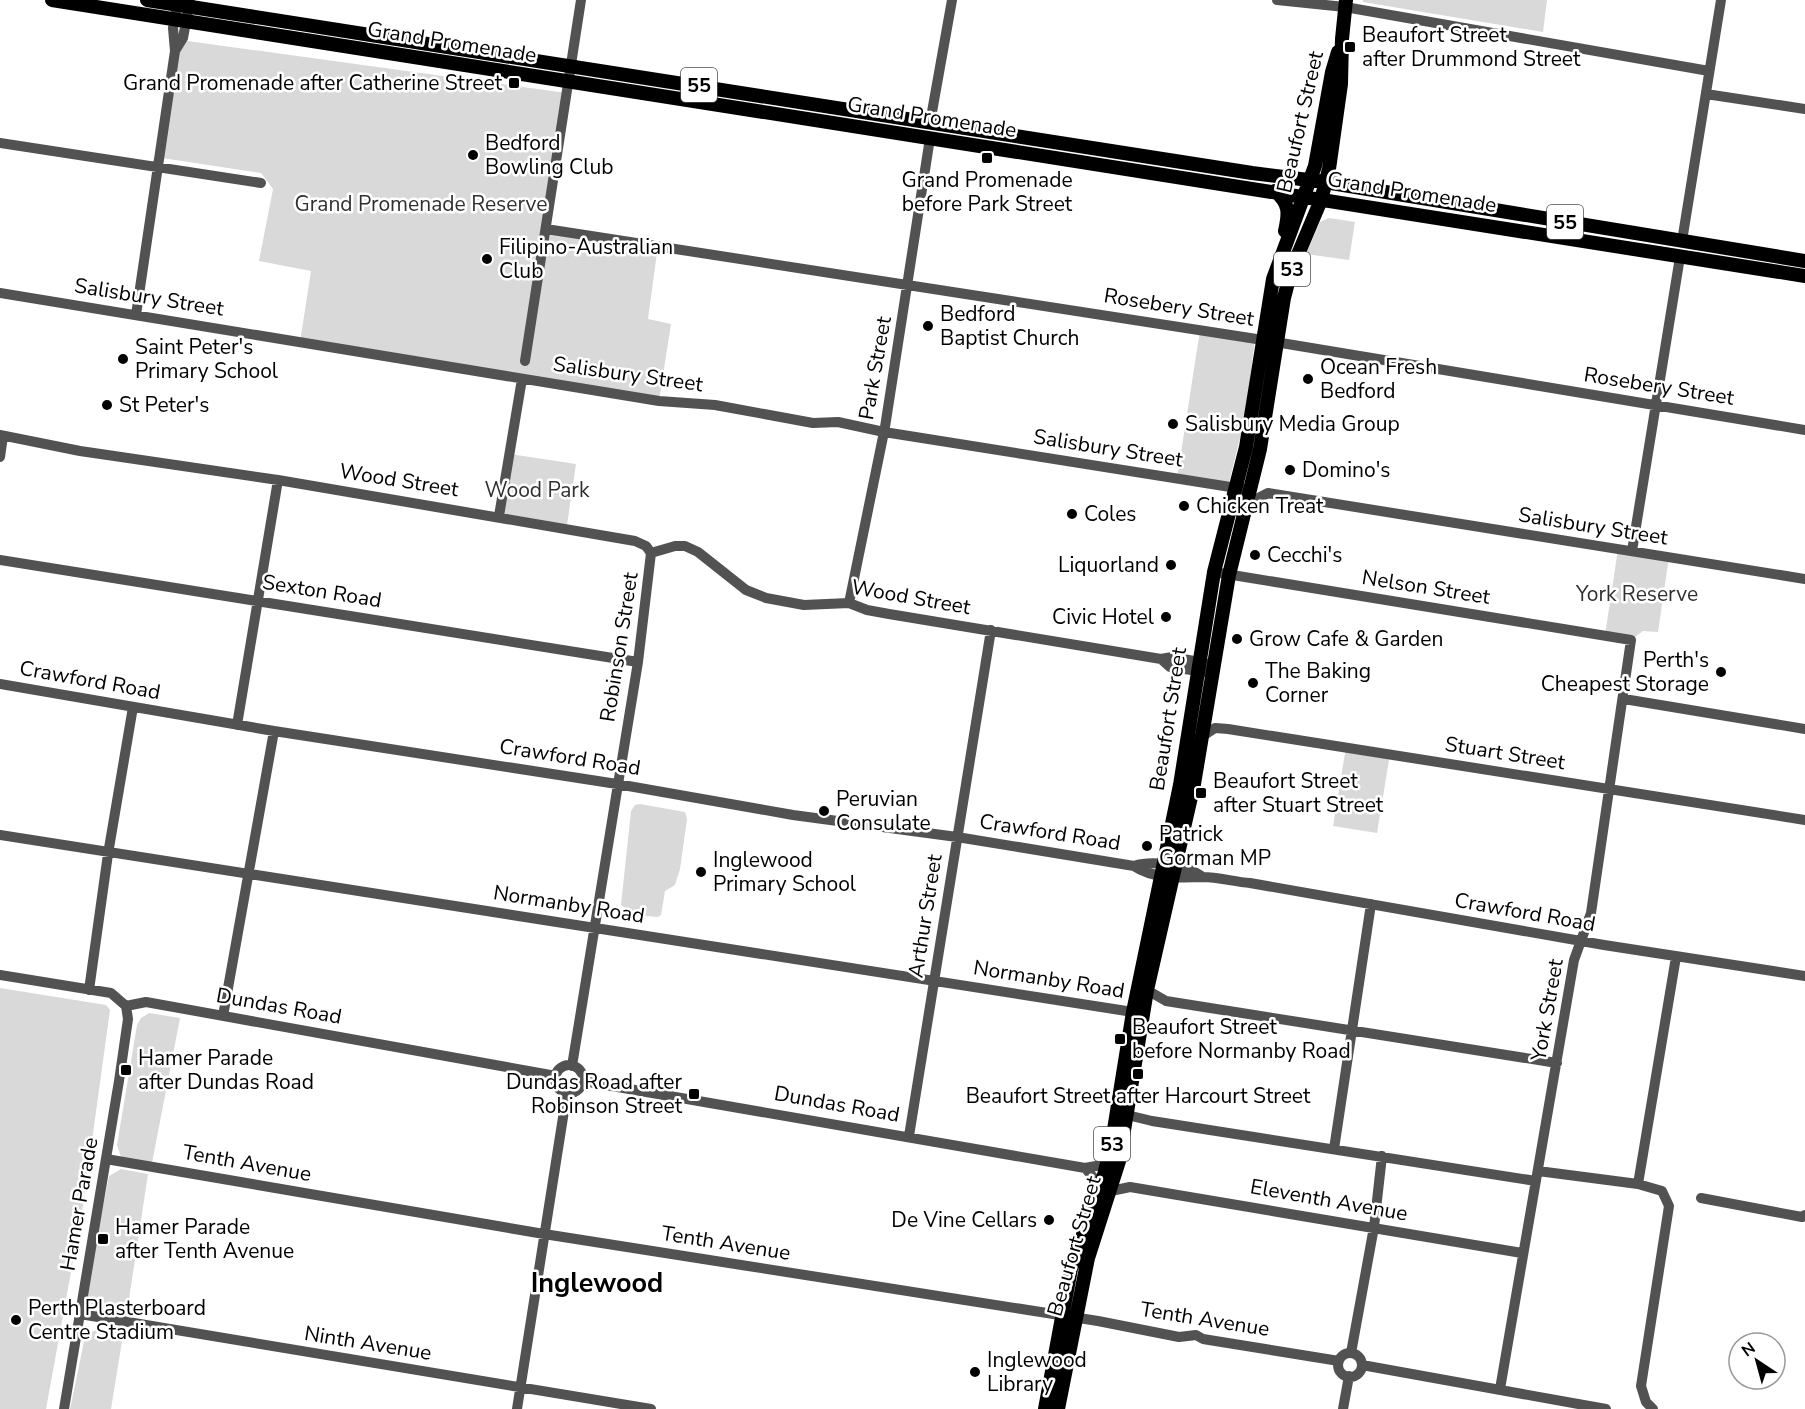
<svg xmlns="http://www.w3.org/2000/svg" width="1805" height="1409" viewBox="0 0 1805 1409" font-family="'Nunito Sans',sans-serif">
<style>
.green{fill:#d9d9d9}
.lines{fill:none;stroke-linecap:round;stroke-linejoin:round}
.minor{stroke:#525252;stroke-width:10}
.major{stroke:#000;stroke-width:14}
.poi-dot{fill:#000;stroke:#fff;stroke-width:2}
.labels{text-anchor:middle;stroke-width:5;stroke-linejoin:round;paint-order:stroke}
.shield{fill:#fff;stroke:#4c4c4c;stroke-width:1.5}
.shield-label{font-size:20px;font-weight:bold;fill:#000}
.poi-label{font-size:21px;fill:#000;stroke:#fff;text-anchor:start}
.street-label{font-size:21px;fill:#000;stroke:#fff}
.park-label{font-size:21px;fill:#303030;stroke:#fff}
.district-label{font-size:27px;font-weight:bold;fill:#000;stroke:#fff}
</style>
<rect width="100%" height="100%" fill="#fff"/>
<path class="green" d="M1363,0H1547L1543,32L1363,2Z
M173,39L567,93L546,229L658,245L648,319L671,324L659,401L300,342L311,271L259,261L273,189L261,173L162,158Z
M1329,218L1355,222L1349,260L1306,254L1320,222Z
M1200,330L1255,339L1245,418L1228,486L1177,479Z
M510,454L576,464L567,525L499,516Z
M1618,549L1669,557L1658,632L1643,631L1631,640L1605,635Z
M1346,747L1390,754L1377,833L1333,826Z
M640,804L685,812L687,819L680,869L675,885L665,891L661,915L658,917L633,915L621,905L631,811L635,805Z
M0,988L106,1005L110,1010L83,1206L46,1409H0Z
M149,1013L180,1018L152,1163L121,1157L117,1145L137,1025L141,1018Z
M121,1169L148,1174L126,1319L91,1312L84,1303L109,1176Z
M98,1328L124,1329L111,1409H70L85,1337Z"/>
<g class="lines">
<path class="minor" d="M1277,0L1345,7L1709,71
M175,51L173,28L178,0
M1706,94L1805,109
M930,123L952,0
M0,143L261,183
M546,229L1263,340L1805,430
M1682,241L1721,0
M0,293L659,401L715,405L813,423L838,422L884,432L1243,489
M136,315L175,51L183,38L190,0
M525,361L581,0
M0,435L80,451L278,480L635,541L646,546L651,553
M0,457L3,436
M1247,504L1268,493L1805,579
M499,516L522,379
M1632,551L1680,257
M651,553L675,546H685L698,552L746,590L766,598L804,605L849,603L867,610L889,614L1161,659L1172,657L1205,663
M0,560L638,662
M1214,572L1631,640L1591,913L1574,960L1500,1389
M849,603L885,427L930,138
M1161,659L1170,667L1206,672
M0,684L274,731L617,784L793,815L957,837L1134,866C1153,879 1180,878 1203,877C1218,877 1235,882 1250,883L1604,945L1805,976
M1624,699L1805,729
M237,725L278,480
M1201,737L1215,728L1228,729L1805,820
M0,835L1133,1012
M1134,866C1153,860 1187,865 1203,877
M0,975L111,993L126,1006
M89,990L108,854L133,707
M1147,990L1166,1001L1557,1063
M126,1006L146,1002L556,1076
M223,1016L274,731
M555 1079a14 14 0 1 1 28 0a14 14 0 1 1-28 0Z
M572,1066L638,662L651,553
M583,1081L1085,1168L1107,1164
M1119,1113L1152,1121L1536,1181
M909,1136L991,630
M1334,1149L1371,904
M106,1159L544,1234L1098,1321L1179,1337L1196,1335L1203,1339L1339,1361
M1085,1168L1101,1186
M1538,1171L1638,1184L1662,1191L1669,1206L1641,1386L1646,1402L1653,1409
M1638,1184L1676,957
M1111,1191L1130,1187L1522,1253
M1701,1198L1802,1217L1805,1215
M80,1314L651,1409
M1351,1353L1374,1227L1382,1156
M1338 1365a12 12 0 1 1 24 0a12 12 0 1 1-24 0Z
M1362,1365L1606,1409
M64,1409L119,1081L128,1019L126,1006
M517,1409L567,1092
M1343,1409L1349,1376"/>
<path class="major" d="M52,0L1805,276
M147,0L1252,173L1325,182L1805,261
M1275,191C1290,204 1289,213 1285,231
M1045,1409L1071,1269L1104,1175L1111,1148L1133,1012L1180,785L1214,572L1246,447L1273,279L1315,166L1332,72L1338,52
M1058,1409L1088,1258L1119,1161L1147,990L1194,784L1229,575L1260,449L1284,298L1291,271L1321,200L1329,169L1341,84L1342,39L1346,0"/>
</g>
<g class="poi-dot">
<rect x="1344" y="41" width="12" height="12" rx="3"/>
<rect x="508" y="77" width="12" height="12" rx="3"/>
<circle cx="473" cy="155" r="6"/>
<rect x="981" y="152" width="12" height="12" rx="3"/>
<circle cx="487" cy="259" r="6"/>
<circle cx="928" cy="326" r="6"/>
<circle cx="123" cy="359" r="6"/>
<circle cx="1308" cy="379" r="6"/>
<circle cx="107" cy="405" r="6"/>
<circle cx="1173" cy="424" r="6"/>
<circle cx="1290" cy="470" r="6"/>
<circle cx="1184" cy="506" r="6"/>
<circle cx="1072" cy="514" r="6"/>
<circle cx="1255" cy="555" r="6"/>
<circle cx="1171" cy="565" r="6"/>
<circle cx="1166" cy="617" r="6"/>
<circle cx="1237" cy="639" r="6"/>
<circle cx="1721" cy="672" r="6"/>
<circle cx="1253" cy="683" r="6"/>
<rect x="1195" y="787" width="12" height="12" rx="3"/>
<circle cx="824" cy="811" r="6"/>
<circle cx="1147" cy="846" r="6"/>
<circle cx="701" cy="872" r="6"/>
<rect x="1114" y="1033" width="12" height="12" rx="3"/>
<rect x="120" y="1064" width="12" height="12" rx="3"/>
<rect x="1132" y="1068" width="12" height="12" rx="3"/>
<rect x="688" y="1088" width="12" height="12" rx="3"/>
<circle cx="1049" cy="1220" r="6"/>
<rect x="97" y="1233" width="12" height="12" rx="3"/>
<circle cx="16" cy="1320" r="6"/>
<circle cx="975" cy="1372" r="6"/>
</g>
<g class="labels">
<g class="shield">
<rect x="681" y="68" width="36" height="34" rx="4.5"/>
<rect x="1547" y="205" width="36" height="34" rx="4.5"/>
<rect x="1274" y="252" width="36" height="34" rx="4.5"/>
<rect x="1094" y="1127" width="36" height="34" rx="4.5"/>
</g>
<g class="shield-label">
<text x="699" y="92">55</text>
<text x="1565" y="229">55</text>
<text x="1292" y="276">53</text>
<text x="1112" y="1151">53</text>
</g>
<g class="poi-label">
<text x="1362" y="42">Beaufort Street<tspan x="1362" dy="24">after Drummond Street</tspan></text>
<text x="502" y="90" text-anchor="end">Grand Promenade after Catherine Street</text>
<text x="485" y="150">Bedford<tspan x="485" dy="24">Bowling Club</tspan></text>
<text x="987" y="187" text-anchor="middle">Grand Promenade<tspan x="987" dy="24">before Park Street</tspan></text>
<text x="499" y="254">Filipino-Australian<tspan x="499" dy="24">Club</tspan></text>
<text x="940" y="321">Bedford<tspan x="940" dy="24">Baptist Church</tspan></text>
<text x="135" y="354">Saint Peter's<tspan x="135" dy="24">Primary School</tspan></text>
<text x="1320" y="374">Ocean Fresh<tspan x="1320" dy="24">Bedford</tspan></text>
<text x="119" y="412">St Peter's</text>
<text x="1185" y="431">Salisbury Media Group</text>
<text x="1302" y="477">Domino's</text>
<text x="1196" y="513">Chicken Treat</text>
<text x="1084" y="521">Coles</text>
<text x="1267" y="562">Cecchi's</text>
<text x="1159" y="572" text-anchor="end">Liquorland</text>
<text x="1154" y="624" text-anchor="end">Civic Hotel</text>
<text x="1249" y="646">Grow Cafe &amp; Garden</text>
<text x="1709" y="667" text-anchor="end">Perth's<tspan x="1709" dy="24">Cheapest Storage</tspan></text>
<text x="1265" y="678">The Baking<tspan x="1265" dy="24">Corner</tspan></text>
<text x="1213" y="788">Beaufort Street<tspan x="1213" dy="24">after Stuart Street</tspan></text>
<text x="836" y="806">Peruvian<tspan x="836" dy="24">Consulate</tspan></text>
<text x="1159" y="841">Patrick<tspan x="1159" dy="24">Gorman MP</tspan></text>
<text x="713" y="867">Inglewood<tspan x="713" dy="24">Primary School</tspan></text>
<text x="1132" y="1034">Beaufort Street<tspan x="1132" dy="24">before Normanby Road</tspan></text>
<text x="138" y="1065">Hamer Parade<tspan x="138" dy="24">after Dundas Road</tspan></text>
<text x="682" y="1089" text-anchor="end">Dundas Road after<tspan x="682" dy="24">Robinson Street</tspan></text>
<text x="1138" y="1103" text-anchor="middle">Beaufort Street after Harcourt Street</text>
<text x="1037" y="1227" text-anchor="end">De Vine Cellars</text>
<text x="115" y="1234">Hamer Parade<tspan x="115" dy="24">after Tenth Avenue</tspan></text>
<text x="28" y="1315">Perth Plasterboard<tspan x="28" dy="24">Centre Stadium</tspan></text>
<text x="987" y="1367">Inglewood<tspan x="987" dy="24">Library</tspan></text>
</g>
<g class="street-label">
<text transform="translate(452 42) rotate(9)" y="7">Grand Promenade</text>
<text transform="translate(932 117) rotate(9)" y="7">Grand Promenade</text>
<text transform="translate(1300 122) rotate(-77)" y="7">Beaufort Street</text>
<text transform="translate(1412 192) rotate(9)" y="7">Grand Promenade</text>
<text transform="translate(149 297) rotate(9)" y="7">Salisbury Street</text>
<text transform="translate(1179 307) rotate(9)" y="7">Rosebery Street</text>
<text transform="translate(875 368) rotate(-80)" y="7">Park Street</text>
<text transform="translate(628 374) rotate(8)" y="7">Salisbury Street</text>
<text transform="translate(1659 386) rotate(9)" y="7">Rosebery Street</text>
<text transform="translate(1108 448) rotate(9)" y="7">Salisbury Street</text>
<text transform="translate(399 480) rotate(9)" y="7">Wood Street</text>
<text transform="translate(1593 526) rotate(9)" y="7">Salisbury Street</text>
<text transform="translate(1426 587) rotate(9)" y="7">Nelson Street</text>
<text transform="translate(322 591) rotate(9)" y="7">Sexton Road</text>
<text transform="translate(911 597) rotate(10)" y="7">Wood Street</text>
<text transform="translate(619 647) rotate(-81)" y="7">Robinson Street</text>
<text transform="translate(90 680) rotate(10)" y="7">Crawford Road</text>
<text transform="translate(1168 719) rotate(-81)" y="7">Beaufort Street</text>
<text transform="translate(1505 753) rotate(9)" y="7">Stuart Street</text>
<text transform="translate(570 757) rotate(9)" y="7">Crawford Road</text>
<text transform="translate(1050 832) rotate(9)" y="7">Crawford Road</text>
<text transform="translate(569 904) rotate(9)" y="7">Normanby Road</text>
<text transform="translate(1525 912) rotate(10)" y="7">Crawford Road</text>
<text transform="translate(925 916) rotate(-81)" y="7">Arthur Street</text>
<text transform="translate(1049 979) rotate(9)" y="7">Normanby Road</text>
<text transform="translate(279 1006) rotate(10)" y="7">Dundas Road</text>
<text transform="translate(1547 1010) rotate(-80)" y="7">York Street</text>
<text transform="translate(837 1104) rotate(10)" y="7">Dundas Road</text>
<text transform="translate(247 1163) rotate(10)" y="7">Tenth Avenue</text>
<text transform="translate(1329 1200) rotate(10)" y="7">Eleventh Avenue</text>
<text transform="translate(79 1204) rotate(-80)" y="7">Hamer Parade</text>
<text transform="translate(726 1243) rotate(9)" y="7">Tenth Avenue</text>
<text transform="translate(1074 1246) rotate(-74)" y="7">Beaufort Street</text>
<text transform="translate(1205 1319) rotate(9)" y="7">Tenth Avenue</text>
<text transform="translate(368 1343) rotate(9)" y="7">Ninth Avenue</text>
</g>
<g class="park-label">
<text x="421" y="211">Grand Promenade Reserve</text>
<text x="537" y="497">Wood Park</text>
<text x="1637" y="601">York Reserve</text>
</g>
<g class="district-label">
<text x="597" y="1292">Inglewood</text>
</g>
</g>
<g transform="translate(1757 1361) rotate(324)"><circle r="28" fill="#ffffff" stroke="#999999" stroke-width="1.5"/>
<path d="M0-4.5L10 22L0 15L-10 22Z" fill="#000000"/>
<text y="-9" font-size="16" font-weight="bold" text-anchor="middle" fill="#000000">N</text>
</g>
</svg>
